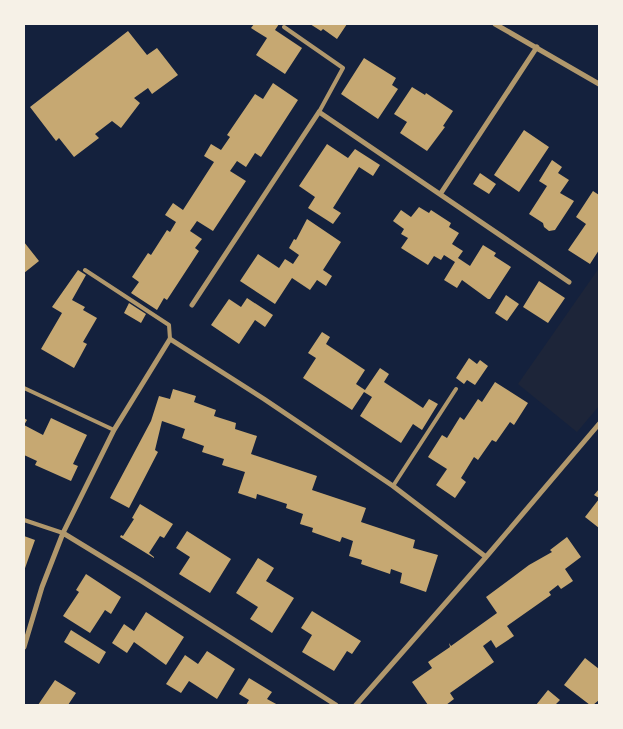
<svg xmlns="http://www.w3.org/2000/svg" width="623" height="729" viewBox="0 0 623 729" font-family="Barlow,sans-serif">
<style>
.green{fill:#1d2539}
.building{fill:#c6a872}
.lines{fill:none;stroke-linecap:round;stroke-linejoin:round}
.service{stroke:#b1986c;stroke-width:4}
.minor{stroke:#b1986c;stroke-width:5}
</style>
<rect width="100%" height="100%" fill="#14213d"/>
<path class="green" d="M599,268V406L577,432L518,384Z"/>
<path class="building" d="M254,24H279L275,30L302,48L285,74L256,55L267,38L251,28Z
M310,24H347L337,39L323,29L321,31Z
M128,31L147,55L157,48L178,75L152,94L148,88L134,98L140,103L121,128L112,121L95,134L99,138L74,157L59,138L56,141L30,107Z
M364,58L396,78L392,85L398,89L378,119L341,94Z
M273,83L298,100L261,157L255,153L246,167L237,161L230,171L246,181L213,231L197,221L190,231L202,239L195,248L199,251L167,300L164,298L157,310L131,293L139,282L132,277L148,253L151,255L167,230L170,232L176,222L165,215L173,203L183,210L214,162L204,156L211,144L221,150L230,137L227,135L255,94L263,99Z
M412,87L425,95L426,93L453,111L443,126L445,127L427,151L400,133L407,122L394,114Z
M524,130L549,147L519,192L494,175Z
M327,144L348,158L355,149L380,165L373,176L359,167L333,208L341,213L333,224L308,208L315,197L299,186Z
M552,160L562,167L558,173L569,180L560,193L574,201L555,230L549,231L544,227L543,223L529,214L547,186L539,181Z
M480,173L496,184L489,194L473,184Z
M593,191L599,195V250L590,264L568,250L586,224L576,217Z
M419,207L429,213L431,210L451,223L449,227L459,233L452,244L463,251L458,258L470,266L483,245L496,253L494,256L511,267L490,299H488L462,280L457,288L444,280L455,262L444,255L441,260L434,256L428,265L401,248L408,238L401,234L404,229L393,221L401,210L411,217Z
M307,219L341,242L323,270L332,276L326,286L317,280L310,290L292,278L275,304L240,281L258,254L279,268L285,259L293,264L299,255L289,248L294,239L296,240Z
M24,242L39,261L24,273Z
M78,270L86,275L72,300L85,307L83,310L97,318L83,342L87,344L74,368L41,349L62,313L52,307Z
M539,281L565,298L548,323L523,307Z
M506,295L519,304L507,321L495,313Z
M247,298L273,315L265,327L255,320L239,344L211,325L229,299L241,307Z
M129,303L146,314L141,323L124,313Z
M322,332L330,337L326,344L365,370L356,384L365,390L380,368L389,374L384,382L423,408L429,399L438,404L422,430L413,424L401,443L360,416L372,397L364,392L352,410L303,378L316,358L308,353Z
M469,358L477,364L480,360L488,366L475,385L467,380L464,384L456,378Z
M495,382L528,403L514,425L510,422L496,442L492,440L478,460L474,457L461,478L466,482L455,498L436,485L447,469L428,457L442,435L447,438L460,417L464,420L478,399L482,402Z
M173,389L196,396L194,402L216,410L214,416L236,423L235,429L257,436L251,454L317,476L312,490L366,508L361,522L415,540L413,548L438,555L426,592L400,583L402,573L391,569L390,574L361,564L362,560L349,556L353,541L342,537L340,542L312,532L313,528L300,524L303,514L286,508L287,504L257,494L256,499L238,493L245,472L222,465L224,459L202,452L204,446L182,438L185,429L162,421L155,450L158,452L129,508L110,498L151,421L159,396L170,399Z
M24,418L27,420L24,425L43,435L51,418L87,435L73,464L78,466L71,481L35,465L37,461L24,455Z
M599,489V498L594,495Z
M599,499V528L585,517Z
M140,504L173,524L164,538L160,536L149,553L154,557V558L120,537L121,535L123,536L134,519L132,518Z
M187,531L231,559L210,593L179,574L190,557L176,548Z
M24,536L35,540L24,571Z
M567,537L581,557L565,569L573,581L561,589L558,585L549,592L551,595L507,626L514,636L496,648L491,640L483,646L494,662L450,693L454,699L446,705H428L412,682L432,668L428,662L450,647L449,643L451,646L497,613L486,597L529,565L552,552L550,550Z
M258,558L274,568L266,581L294,598L272,633L250,619L258,607L236,593Z
M86,574L121,597L111,614L105,610L90,633L63,616L79,592L76,590Z
M312,611L361,641L352,654L347,651L334,671L302,652L312,635L301,628Z
M146,612L184,637L166,665L134,642L127,653L112,643L124,624L134,631Z
M71,630L106,652L99,664L64,642Z
M207,651L235,669L217,699L189,681L181,693L166,684L185,655L198,664Z
M585,658L599,669V700L593,705H590L564,685Z
M249,678L272,692L267,699L278,705H246L249,700L239,694Z
M55,680L76,693L68,705H38Z
M548,690L560,700L555,705H536Z"/>
<g class="lines">
<path class="service" d="M284,27L343,68L319,112
M85,270L169,325L170,339
M24,388L114,430
M393,486L456,389
M24,520L63,533"/>
<path class="minor" d="M495,24L599,84
M441,193L537,47
M192,305L319,112L569,282
M63,533L140,580L336,705
M24,647L42,587L63,533L114,430L170,339L264,399L393,486L486,557
M356,705L486,557L599,424"/>
</g>
<rect width="623" height="729" fill="none" stroke="#f6f1e7" stroke-width="50"/>
</svg>
